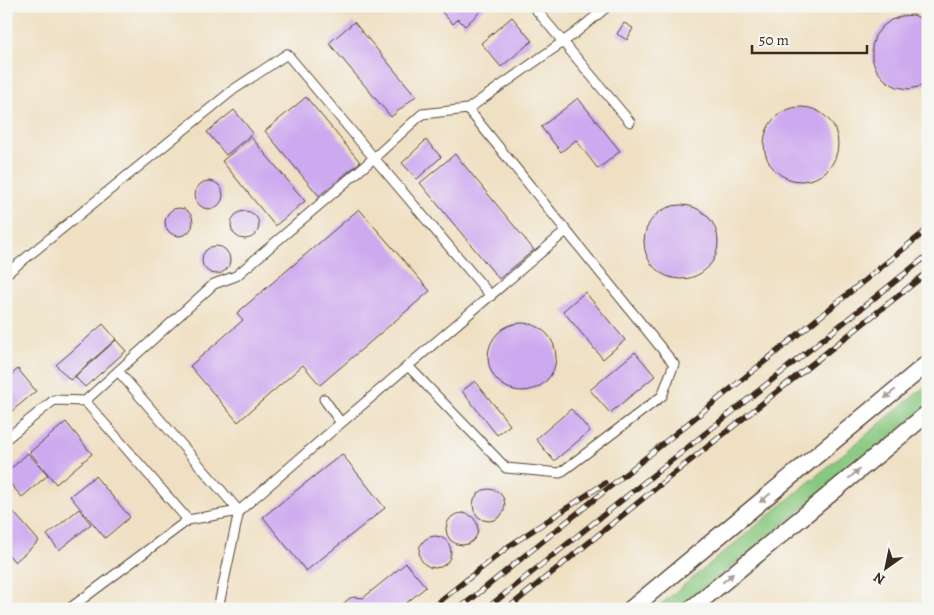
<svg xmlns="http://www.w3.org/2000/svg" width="934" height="615" viewBox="0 0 934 615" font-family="Alegreya,serif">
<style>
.green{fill:#88c87f;stroke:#62794e}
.building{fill:#cda9ef}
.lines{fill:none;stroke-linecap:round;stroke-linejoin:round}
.service-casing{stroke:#564537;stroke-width:11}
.minor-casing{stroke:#564537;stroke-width:19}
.service{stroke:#fff;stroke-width:9}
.minor{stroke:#fff;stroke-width:16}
.rail-casing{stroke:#3b2a1e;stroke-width:5.5}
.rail{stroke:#f6f6f2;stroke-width:4;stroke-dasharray:11;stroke-linecap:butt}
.oneway{fill:#a79f9a}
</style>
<rect width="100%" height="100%" fill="#f6f6f2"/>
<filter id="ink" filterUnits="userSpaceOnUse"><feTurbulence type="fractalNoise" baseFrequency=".02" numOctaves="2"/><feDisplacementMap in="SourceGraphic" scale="10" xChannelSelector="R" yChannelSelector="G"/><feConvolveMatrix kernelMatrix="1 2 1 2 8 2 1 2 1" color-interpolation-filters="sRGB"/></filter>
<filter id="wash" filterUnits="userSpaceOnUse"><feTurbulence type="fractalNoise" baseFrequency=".0096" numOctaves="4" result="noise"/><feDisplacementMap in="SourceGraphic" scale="20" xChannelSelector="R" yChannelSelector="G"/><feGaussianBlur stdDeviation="1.12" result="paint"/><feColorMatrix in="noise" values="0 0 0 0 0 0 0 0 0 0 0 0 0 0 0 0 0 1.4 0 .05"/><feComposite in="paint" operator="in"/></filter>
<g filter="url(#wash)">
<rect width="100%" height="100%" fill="#efe0c3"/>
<path class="green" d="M928,384V405L899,430L680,609H655Z"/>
<g id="blocks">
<path class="building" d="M448,6H486L465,26L458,19L453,24L442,12Z
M913,15L928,21V83L922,86L909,89L897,87L886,81L877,71L872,59V47L875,36L882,27L891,20L902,16Z
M512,17L532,41L501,67L481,43Z
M354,22L416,96L391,117L329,43Z
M624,23L633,28L627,40L617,34Z
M306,97L360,162L319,196L265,131Z
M578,98L620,151L598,169L576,140L561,152L541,127Z
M764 144a37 37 0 1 1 74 0a37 37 0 1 1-74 0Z
M234,110L253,133L226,155L207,132Z
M251,137L305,201L275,226L222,161Z
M426,140L441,157L417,179L402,163Z
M455,154L534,250L499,279L420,183Z
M195 195a14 14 0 1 1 28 0a14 14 0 1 1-28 0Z
M644 242a37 37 0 1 1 74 0a37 37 0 1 1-74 0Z
M165 222a14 14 0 1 1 28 0a14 14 0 1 1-28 0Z
M359,209L430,291L320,385L303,365L238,422L190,366L243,320L237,313Z
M231 225a14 14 0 1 1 28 0a14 14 0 1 1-28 0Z
M202 260a14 14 0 1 1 28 0a14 14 0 1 1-28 0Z
M585,292L625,340L603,359L563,311Z
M488 357a34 34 0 1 1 68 0a34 34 0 1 1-68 0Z
M103,324L116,339L70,380L56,365Z
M116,340L126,351L85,387L75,377Z
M635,352L655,376L610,413L590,390Z
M18,369L36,391L6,416V379Z
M475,381L510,425L497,435L462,391Z
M571,409L590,431L554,461L536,439Z
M66,422L92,454L56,484L30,452Z
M28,453L48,475L22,497L6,479V473Z
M342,454L385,508L306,571L263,517Z
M95,476L130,517L105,538L70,496Z
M473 505a16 16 0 1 1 32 0a16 16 0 1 1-32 0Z
M8,506L39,541L15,562L6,552V508Z
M79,509L91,524L59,550L47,535Z
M446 529a16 16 0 1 1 32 0a16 16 0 1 1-32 0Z
M419 552a16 16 0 1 1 32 0a16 16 0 1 1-32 0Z
M406,563L426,587L399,609H341L345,602L350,598L355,597L363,598Z"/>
</g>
</g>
<g filter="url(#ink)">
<use href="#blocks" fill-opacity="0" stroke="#564537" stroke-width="1"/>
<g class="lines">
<g class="service-casing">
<path id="service" d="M533,6L630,122
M6,274L233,90L287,54L374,158L236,276L214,284L85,401L54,400L6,439
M491,296L374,158L422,114L468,109L574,34L608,6
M408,366L506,468L560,473L662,396L674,364L468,109
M118,371L239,511L218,609
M85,401L188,520
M341,423L566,231
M69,609L188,520L239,511L341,423L324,399"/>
</g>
<g class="minor-casing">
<path id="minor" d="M631,609L928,363
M691,609L928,413"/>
</g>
<use href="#service" class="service"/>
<use href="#minor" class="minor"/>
<g class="rail-casing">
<path id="rail" d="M430,609L509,546L605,483
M459,609L928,229
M486,609L928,255
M507,609L677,471L928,272"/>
</g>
<use href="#rail" class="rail"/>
</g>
<defs><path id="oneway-solid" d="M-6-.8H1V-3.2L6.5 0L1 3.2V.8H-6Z" transform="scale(1.25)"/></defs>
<g class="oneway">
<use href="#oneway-solid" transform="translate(890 394) rotate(140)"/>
<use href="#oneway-solid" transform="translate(854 474) rotate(-40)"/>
<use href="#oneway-solid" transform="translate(765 498) rotate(140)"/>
<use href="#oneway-solid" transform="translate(728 578) rotate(-40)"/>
</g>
</g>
<rect width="934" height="615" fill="none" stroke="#f6f6f2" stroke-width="25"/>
<g transform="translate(886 568) rotate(213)" stroke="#f6f6f2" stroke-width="4" paint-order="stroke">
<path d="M0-4L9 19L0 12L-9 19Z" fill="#3b2a1e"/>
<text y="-8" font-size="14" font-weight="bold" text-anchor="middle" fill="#3b2a1e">N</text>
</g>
<path d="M752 45v8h115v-8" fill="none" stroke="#3b2a1e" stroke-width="2.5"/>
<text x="759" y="45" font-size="15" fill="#3b2a1e" stroke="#f6f6f2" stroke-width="4" paint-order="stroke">50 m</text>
</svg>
